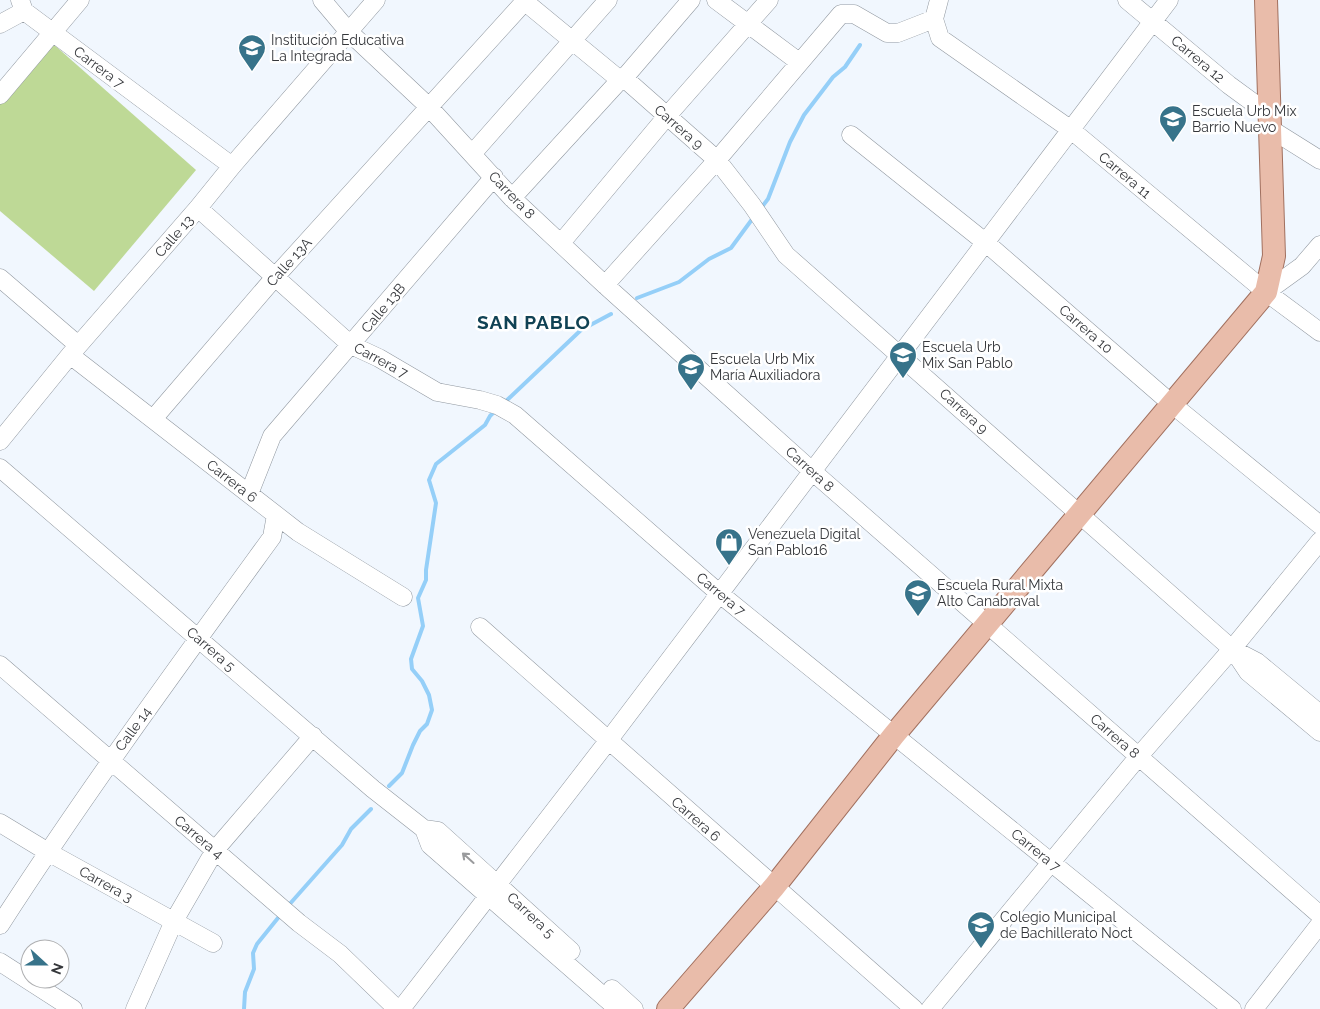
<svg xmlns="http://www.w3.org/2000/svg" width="1320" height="1009" viewBox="0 0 1320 1009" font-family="Raleway,sans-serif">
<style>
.green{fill:#bed996}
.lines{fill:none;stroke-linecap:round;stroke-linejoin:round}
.stream{stroke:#95cff8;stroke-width:4}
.minor-casing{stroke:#9198a0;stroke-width:19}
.major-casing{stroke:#a1705f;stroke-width:24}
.minor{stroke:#fff;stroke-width:18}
.major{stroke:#e9bcaa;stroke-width:22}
.oneway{stroke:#9a9b9d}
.labels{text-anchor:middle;stroke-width:5;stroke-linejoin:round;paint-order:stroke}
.poi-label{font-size:14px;fill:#35373b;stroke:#fff;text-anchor:start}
.street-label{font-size:14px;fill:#35373b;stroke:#fff}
.district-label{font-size:19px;font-weight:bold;letter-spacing:1px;fill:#104254;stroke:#fff}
</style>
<rect width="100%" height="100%" fill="#f1f7fe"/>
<path class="green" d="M43,35L196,170L94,291L0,211V87Z"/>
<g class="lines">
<path class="stream" d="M761,208L768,199L790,142L804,115L833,77L845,67L860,45
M637,298L679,282L709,259L731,248L753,218
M504,403L581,330L611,314
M389,786L402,773L413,745L420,731L427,724L432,710L429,695L422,681L412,669L411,659L423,626L418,598L426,580V570L436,503L429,480L436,464L485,425L490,416L497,409
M288,906L342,845L351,829L371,809
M244,1009L245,992L254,969L253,953L257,944L282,913"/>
<g class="minor-casing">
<path id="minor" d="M20,0L24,11L232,166
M322,0L349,32L428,106L512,198L605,285L812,471L1320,915
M716,0L799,62
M1127,0L1229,85L1270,115
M524,1L620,80
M841,14H854L887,33H898L934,19
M934,19L940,38L1070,129L1266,292L1320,332
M934,19L939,0
M0,24L24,11
M624,78L717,160L752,205L786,255L1232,649L1257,662L1320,714
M0,95L80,0
M1269,128L1320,160
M851,135L985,242L1173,405L1320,525
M472,154L608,0
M512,198L620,80L624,78L691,0
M198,208L351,345L379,358L437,392L480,400L497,405L515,415L720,594L1232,1009
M561,243L667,116L769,0
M0,278L78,345
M605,285L717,160L841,14
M1266,292L1302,266L1320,245
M70,355L298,532L403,597
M153,419L275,277L526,0
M0,441L70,355L198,208L232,166L376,0
M0,468L373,789L424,829L430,845L618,1009
M249,494L272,436L494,177
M480,627L914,1009
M1234,651L1248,672L1320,732
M0,665L299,923L340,954L397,1009
M0,823L48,852L213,943
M424,829L438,831L571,951
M0,925C86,792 179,665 272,537L276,515
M0,962L73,1009
M612,989L634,1009
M135,1009L174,921L215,850L313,736
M401,1009L608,741L1169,0
M930,1009L1139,756L1232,649L1320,541
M1254,1009L1320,924"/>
</g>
<g class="major-casing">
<path id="major" d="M668,1009L774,887L894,735L1266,292L1274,256L1266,0"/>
</g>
<use href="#minor" class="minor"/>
<use href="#major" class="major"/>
</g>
<defs><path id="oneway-shaft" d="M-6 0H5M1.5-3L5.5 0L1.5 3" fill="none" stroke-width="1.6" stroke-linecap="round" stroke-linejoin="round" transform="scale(1.25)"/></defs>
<use class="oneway" href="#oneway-shaft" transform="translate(468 858) rotate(-138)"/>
<defs>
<g id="school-pin" transform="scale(1.4375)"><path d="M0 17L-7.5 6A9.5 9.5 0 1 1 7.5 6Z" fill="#37738a" stroke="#fff"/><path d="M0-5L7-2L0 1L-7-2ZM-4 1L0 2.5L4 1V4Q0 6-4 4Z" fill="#fff"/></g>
<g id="shop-pin" transform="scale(1.4375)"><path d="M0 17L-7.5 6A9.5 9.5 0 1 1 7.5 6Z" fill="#37738a" stroke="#fff"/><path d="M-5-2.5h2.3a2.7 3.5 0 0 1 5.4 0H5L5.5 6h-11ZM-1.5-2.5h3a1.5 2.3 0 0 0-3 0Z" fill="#fff"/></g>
</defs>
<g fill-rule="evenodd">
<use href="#school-pin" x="252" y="48"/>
<use href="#school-pin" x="1173" y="119"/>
<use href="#school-pin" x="903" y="355"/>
<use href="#school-pin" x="691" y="367"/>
<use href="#shop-pin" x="729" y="542"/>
<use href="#school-pin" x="918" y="593"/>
<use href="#school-pin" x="981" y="925"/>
</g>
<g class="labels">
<g class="poi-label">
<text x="271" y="45">Institución Educativa<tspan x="271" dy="16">La Integrada</tspan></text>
<text x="1192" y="116">Escuela Urb Mix<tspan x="1192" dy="16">Barrio Nuevo</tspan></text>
<text x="922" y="352">Escuela Urb<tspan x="922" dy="16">Mix San Pablo</tspan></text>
<text x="710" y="364">Escuela Urb Mix<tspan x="710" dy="16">María Auxiliadora</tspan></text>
<text x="748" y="539">Venezuela Digital<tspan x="748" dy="16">San Pablo16</tspan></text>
<text x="937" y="590">Escuela Rural Mixta<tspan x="937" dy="16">Alto Canabraval</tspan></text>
<text x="1000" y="922">Colegio Municipal<tspan x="1000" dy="16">de Bachillerato Noct</tspan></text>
</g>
<g class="street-label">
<text transform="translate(1198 59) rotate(40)" y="5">Carrera 12</text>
<text transform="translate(99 67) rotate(37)" y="5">Carrera 7</text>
<text transform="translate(679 127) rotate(41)" y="5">Carrera 9</text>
<text transform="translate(1125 175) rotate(40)" y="5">Carrera 11</text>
<text transform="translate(512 195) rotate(46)" y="5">Carrera 8</text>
<text transform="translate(174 236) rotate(-49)" y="5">Calle 13</text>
<text transform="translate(289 262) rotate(-48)" y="5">Calle 13A</text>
<text transform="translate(383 308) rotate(-50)" y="5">Calle 13B</text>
<text transform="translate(1086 329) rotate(41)" y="5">Carrera 10</text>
<text transform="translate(381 360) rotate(28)" y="5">Carrera 7</text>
<text transform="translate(964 411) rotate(42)" y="5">Carrera 9</text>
<text transform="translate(810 469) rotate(42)" y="5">Carrera 8</text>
<text transform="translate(232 481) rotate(38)" y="5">Carrera 6</text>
<text transform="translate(721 594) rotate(40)" y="5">Carrera 7</text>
<text transform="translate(211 649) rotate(41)" y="5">Carrera 5</text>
<text transform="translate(133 729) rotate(-54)" y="5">Calle 14</text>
<text transform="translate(1115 736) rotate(41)" y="5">Carrera 8</text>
<text transform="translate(696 819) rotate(41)" y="5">Carrera 6</text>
<text transform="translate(199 837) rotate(40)" y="5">Carrera 4</text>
<text transform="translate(1036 850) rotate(39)" y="5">Carrera 7</text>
<text transform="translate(106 884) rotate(29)" y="5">Carrera 3</text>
<text transform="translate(531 915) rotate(43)" y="5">Carrera 5</text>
</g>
<g class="district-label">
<text x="534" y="329">SAN PABLO</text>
</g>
</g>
<g transform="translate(45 964) rotate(111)"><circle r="24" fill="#ffffff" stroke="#aeafb1"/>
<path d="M0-4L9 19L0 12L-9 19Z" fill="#37738a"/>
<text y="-8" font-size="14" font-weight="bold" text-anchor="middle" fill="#35373b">N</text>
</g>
</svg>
